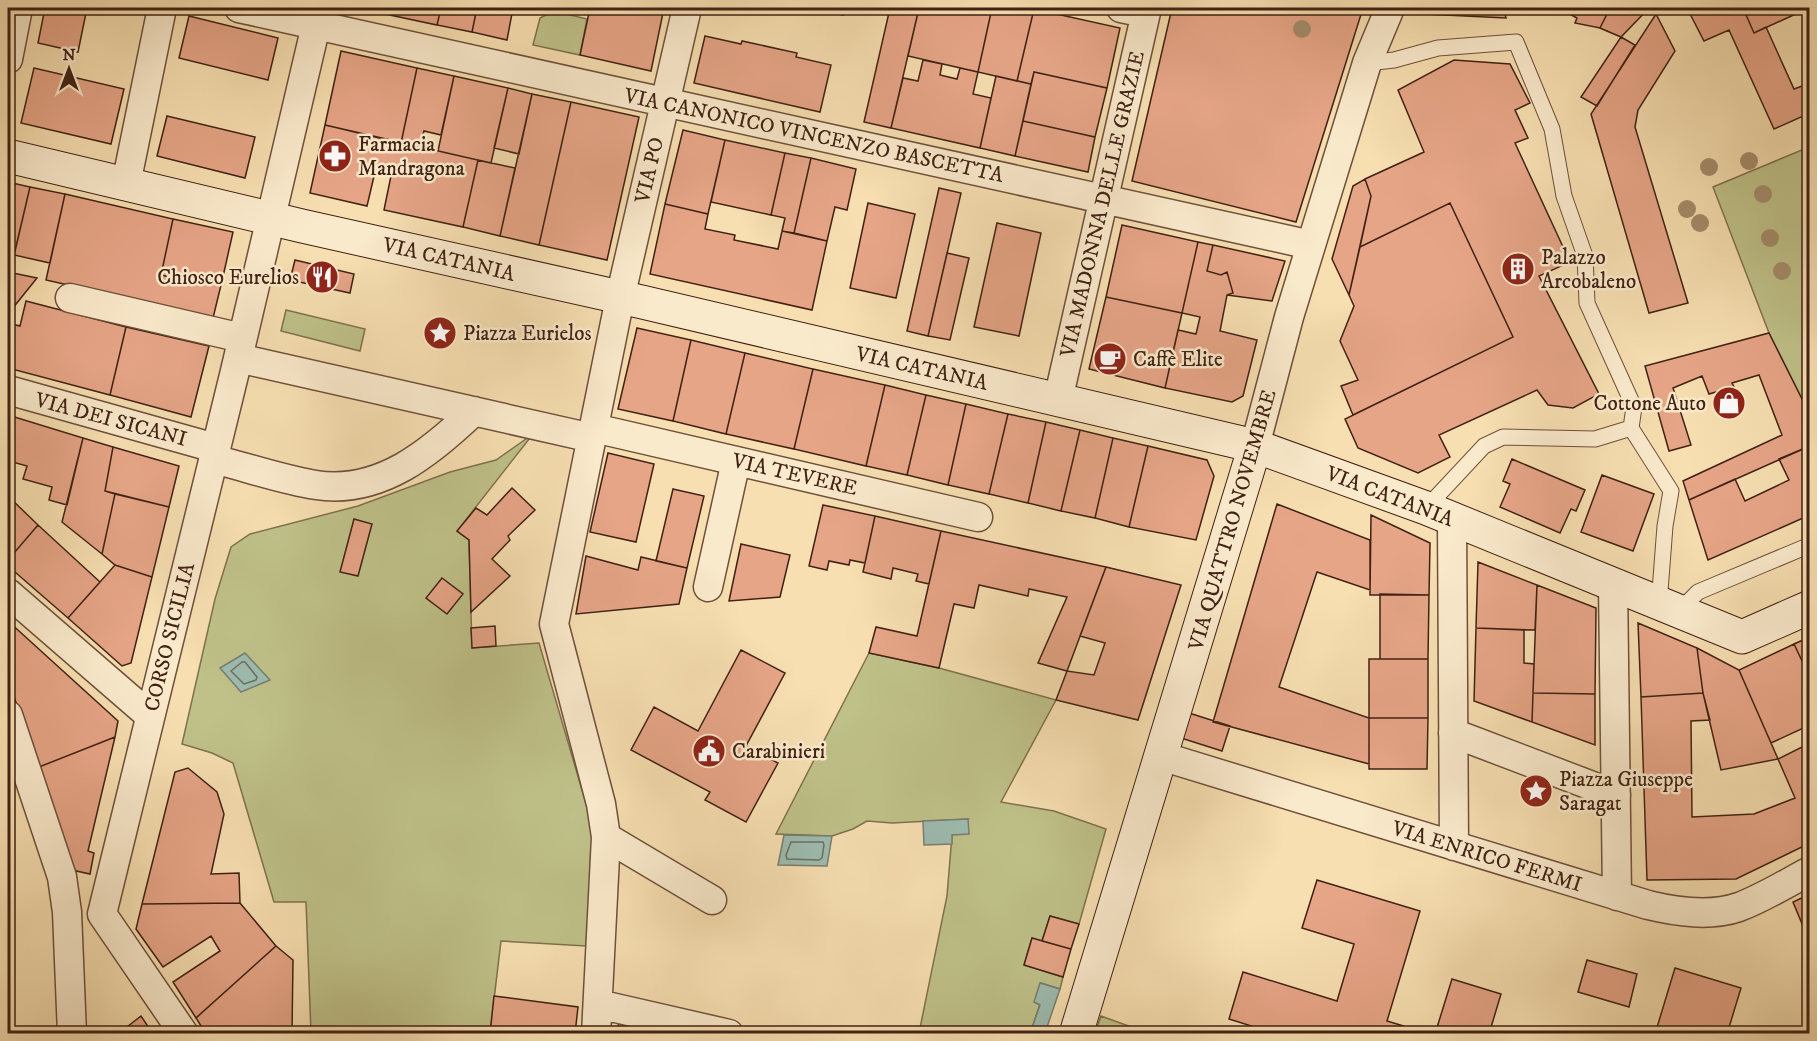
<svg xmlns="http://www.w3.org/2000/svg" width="1817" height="1041" viewBox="0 0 1817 1041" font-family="'IM FELL DW Pica',serif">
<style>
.green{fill:#bfc189;stroke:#80714e;stroke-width:1.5}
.water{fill:#9dbcb0;stroke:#787e72;stroke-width:1.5}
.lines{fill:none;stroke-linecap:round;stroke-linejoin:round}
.shore{stroke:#6e6e62;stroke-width:1.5}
.building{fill:#e6a587;stroke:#402114;stroke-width:1.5}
.lane-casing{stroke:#6e503b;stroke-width:17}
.street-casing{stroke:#6e503b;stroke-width:31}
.secondary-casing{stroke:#402114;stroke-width:35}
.lane{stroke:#faeacc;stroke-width:15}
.street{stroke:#faeacc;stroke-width:28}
.secondary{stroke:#faeacc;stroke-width:33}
.tree{fill:#a48c6b}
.labels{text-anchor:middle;stroke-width:5;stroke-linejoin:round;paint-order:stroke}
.street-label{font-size:21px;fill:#402114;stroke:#faeacc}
.poi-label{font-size:21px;fill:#402114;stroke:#faeacc;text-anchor:start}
</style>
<rect width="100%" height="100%" fill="#f7dfb1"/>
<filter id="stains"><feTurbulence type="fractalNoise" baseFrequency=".00333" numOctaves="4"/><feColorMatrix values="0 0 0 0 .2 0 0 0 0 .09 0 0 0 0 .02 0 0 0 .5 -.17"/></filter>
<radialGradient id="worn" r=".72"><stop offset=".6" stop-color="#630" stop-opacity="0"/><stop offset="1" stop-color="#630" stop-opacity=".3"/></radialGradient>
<path class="green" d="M554,11L587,19L580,55L533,45L540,18Z
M1809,147V415L1769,333L1713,187Z
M286,310L365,329L360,351L281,331Z
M533,434L457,531L469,540L472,648L539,643L589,814L593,835L586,946L501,941L490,1033H311L306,902H274L233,763L212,753L182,744L215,599L231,547L250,534L358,506L450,472L496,460Z
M869,653L939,668L1056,700L1001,802L1054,811L1106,829L1079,924L1050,916L1042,941L1032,938L1024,965L1063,977L1060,989L1041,983L1040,1004L1031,1031L1038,1034L919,1033L947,896L952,835L968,819L892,823L867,821L853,829L832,836L776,834Z
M1101,1016L1148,1033H1095Z"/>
<path class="water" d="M245,653L270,680L241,692L220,668Z
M968,819L969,834L952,835V844L924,845L923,821Z
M784,835L832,836L827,866L778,865Z
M1040,983L1060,989L1045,1033L1031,1031L1040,1005L1034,1002Z"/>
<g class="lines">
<path class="shore" d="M242,662H245L257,677L256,680L244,684L231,671Z
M791,842H823L824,845L822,858L819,860L787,859L786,855Z"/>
</g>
<path class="building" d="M45,8H87L78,52L38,43Z
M357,8H441L437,25Z
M441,8H477L472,32L437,25Z
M477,8H513L507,40L472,32Z
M590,8H664L651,71L580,55Z
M810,8H844L843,15Z
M890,8H919L891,128L864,122Z
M919,8H992L978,72L908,56Z
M992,8L1034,9L1017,81L978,72Z
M1172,8H1363L1296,222L1132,181Z
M1407,8H1504L1506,18L1404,13Z
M1559,8H1610L1600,28L1575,23L1577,18Z
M1610,8H1649L1621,37L1600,28Z
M1687,8H1743L1754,33L1766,27L1794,89L1810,83V113L1774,129L1729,30L1704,41Z
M1743,8H1809L1754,33Z
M1034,9L1120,28L1107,88L1034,72L1031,84L1017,81Z
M1656,14L1675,51L1638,110L1635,127L1688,303L1649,313L1591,114Z
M189,16L278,38L268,80L179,58Z
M705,36L741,44L742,41L797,53L796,57L831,65L820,112L694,83Z
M1621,37L1635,45L1597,106L1581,97Z
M341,51L417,68L401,143L325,125Z
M923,60L942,64L940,75L957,79L960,68L978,72L973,94L991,98L980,148L891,128L903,78L918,81Z
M1454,60L1510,64L1530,103L1515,110L1528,138L1515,143L1570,262L1539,276L1599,394L1573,408L1548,405L1537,390L1439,435L1450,457L1418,473L1358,448L1345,419L1513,337L1450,203L1360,247L1371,196L1365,179L1424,152L1398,90Z
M34,68L124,89L111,144L21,123Z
M417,68L454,76L441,135L424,131L420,147L401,143Z
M1034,72L1107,88L1095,137L1023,121Z
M454,76L508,88L491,163L438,151Z
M996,76L1031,84L1015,156L980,148Z
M508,88L532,94L519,154L494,148Z
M532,94L571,102L539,245L500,236Z
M571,102L639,117L607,260L539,245Z
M167,116L255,137L245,178L157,156Z
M1023,121L1095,137L1088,172L1015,156Z
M325,125L478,160L463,227L384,210L391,176L375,172L367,206L310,193Z
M683,130L725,140L708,214L665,204Z
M725,140L785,153L771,215L711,202Z
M785,153L811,158L794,233L782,231L785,218L771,215Z
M811,158L856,169L847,210L835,207L827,241L794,233Z
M478,160L515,168L500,236L463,227Z
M1365,179L1371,196L1349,295L1332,259L1353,186Z
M8,182L30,187L13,260L8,259Z
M30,187L65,194L50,263L14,255Z
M939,188L961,193L928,336L907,331Z
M65,194L173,219L161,275L187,281L189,274L222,281L213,318L46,280Z
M868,203L915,214L896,298L850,288Z
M1450,203L1513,337L1353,415L1341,386L1358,380L1340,341L1354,306L1349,295L1360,247Z
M665,204L708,214L705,229L735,235L734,240L778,249L782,231L827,241L812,310L650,274Z
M173,219L233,232L222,281L189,274L187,281L161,275Z
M997,223L1041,233L1019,336L974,327Z
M1122,225L1198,242L1182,313L1106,297Z
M1198,242L1213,245L1207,271L1221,275L1227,272L1233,293L1227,295L1220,331L1257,340L1243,396L1232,402L1165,388L1178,330L1196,334L1200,317L1182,313Z
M1213,245L1285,261L1272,301L1227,295L1233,293L1227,272L1221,275L1207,271Z
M947,253L969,258L950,340L928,336Z
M295,260L354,274L350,293L290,280Z
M8,272L37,278L8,314Z
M1106,297L1182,313L1165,388L1089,369Z
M26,301L126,327L110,395L8,368V323L20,326Z
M126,327L209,346L191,417L110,395Z
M637,328L691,340L673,421L618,409Z
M1769,333L1810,415V446L1689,500L1683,481L1782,435L1759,375L1732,383L1739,396L1719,405L1716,392L1709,394L1702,376L1673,388L1691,445L1669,451L1645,366Z
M691,340L745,353L726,434L673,421Z
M745,353L813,369L794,449L726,434Z
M813,369L885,385L866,466L794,449Z
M885,385L926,395L907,475L866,466Z
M926,395L966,404L948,485L907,475Z
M966,404L1008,414L989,494L948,485Z
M1008,414L1046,422L1028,503L989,494Z
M8,415L83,438L67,505L49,500L52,487L23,479L27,466L9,461L11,455L8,453Z
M1046,422L1080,430L1061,511L1028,503Z
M1080,430L1113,438L1095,518L1061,511Z
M83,438L113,447L105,491L115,494L102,554L62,522Z
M1113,438L1148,446L1129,527L1095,518Z
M1148,446L1207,460L1214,476L1196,540L1129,527Z
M1810,446V515L1708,560L1689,500L1735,479L1745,501L1789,480L1779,459Z
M113,447L179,466L169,507L105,491Z
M608,453L654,464L636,542L590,532Z
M1512,459L1585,490L1576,511L1571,509L1560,533L1500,507L1510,484L1503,481Z
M1602,475L1654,494L1633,551L1581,532Z
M512,488L535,510L508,536L510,540L492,559L510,576L471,612L469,540L457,531L476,508L487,515Z
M673,489L704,496L687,568L656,561Z
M115,494L169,507L152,577L115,565L102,554Z
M8,496L38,525L8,560Z
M1277,504L1370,540V590L1317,572L1279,687L1369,718V764L1213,722Z
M823,505L875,516L865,563L850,560L849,565L829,561L827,570L809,566Z
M1371,515L1430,543L1429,595H1370Z
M875,516L941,531L929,584L916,581L918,574L893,568L891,579L863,572Z
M354,519L372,524L358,576L340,572Z
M38,525L100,582L68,618L8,566V560Z
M941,531L1106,567L1067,671L1038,663L1067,597L1029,589L1028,596L979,585L974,608L954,604L939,668L869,653L876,627L917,636Z
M741,544L790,555L780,597L729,601Z
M586,556L638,570L641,557L687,568L679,604L576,614Z
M1478,562L1537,585L1535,630L1476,628Z
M115,565L152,577L131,663L122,666L68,618Z
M1106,567L1181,585L1138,720L1056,700L1067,671L1094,675L1105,643L1080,636Z
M442,578L463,594L447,614L426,598Z
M1537,585L1596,608L1595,694L1533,693Z
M1380,594L1429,595L1428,659H1380Z
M8,621L118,721L115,737L39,767L8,680Z
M1638,623L1697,648L1703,693L1641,697Z
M495,626L496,646L472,648L471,628Z
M1476,628L1524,630V663L1534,664L1532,722L1474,701Z
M1810,637V678L1794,644Z
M1794,644L1810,678V725L1771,743L1739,670Z
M1697,648L1739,670L1778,759L1721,770L1703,693Z
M741,650L785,673L746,746L778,763L746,822L705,800L710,792L631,750L654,707L698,731Z
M1369,659H1428V718H1369Z
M1533,693L1595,694V745L1532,722Z
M1703,693L1710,720L1691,721L1692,817L1754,814L1795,798L1778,759L1810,743V843L1736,879L1647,880L1641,697Z
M1189,713L1230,726L1222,751L1181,738Z
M1369,718H1428L1427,769H1369Z
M115,737L88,851L94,853L90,874L72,870L39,767Z
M188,768L217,792L224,814L211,874L239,873L240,903L142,904L175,772Z
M1317,880L1420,911L1387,1021L1430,1034H1277L1229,1019L1243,972L1337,1001L1354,944L1302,928Z
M1810,894V943L1793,902Z
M240,903L276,946L196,1018L173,982L220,951L211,936L163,967L136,929L142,904Z
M1050,916L1079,924L1071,949L1042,941Z
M1032,938L1071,949L1063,977L1024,965Z
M276,946L293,960L292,1034H206L196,1018Z
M1587,960L1637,974L1629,1007L1578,992Z
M1675,968L1741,988L1727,1034H1655Z
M1452,979L1501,994L1489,1034H1435Z
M494,996L578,1007L575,1034H490Z
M141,1016L153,1034H118Z
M619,1021L671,1034H617Z"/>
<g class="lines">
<g class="lane-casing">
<path id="lane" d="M1367,63L1394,60L1438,48L1516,42L1552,129L1564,196L1585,256L1587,303L1634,407L1631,428L1671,491L1665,526L1659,604
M1426,508L1484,446L1503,437L1595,439L1631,428
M1679,611L1698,592L1810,545"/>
</g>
<g class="street-casing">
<path id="street" d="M239,8L1311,245
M687,8L620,298L554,624L601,804L606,837L712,900
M1121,8L1145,13
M8,59L18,8
M126,184L162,8
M70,298L242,338
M238,358L592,438
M8,390L215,448
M1058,400L1147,8
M594,428L978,517
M1255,446L1289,317L1367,63L1390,8
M213,459C246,467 283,480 316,485C380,495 431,452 474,411
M1452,519L1454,846
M1613,584L1617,896
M708,587L736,461
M8,593L150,716
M8,715L62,877L67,912L72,1034
M1453,733L1616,795
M1161,756L1648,905C1677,912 1710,917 1739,907C1763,898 1787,883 1810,871
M598,1004L729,1034
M184,1034L102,914L235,371L320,8
M596,1034L606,837"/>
</g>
<g class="secondary-casing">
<path id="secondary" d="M8,156L302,226L642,302L1255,446L1426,508L1742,637L1810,607
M1076,1034L1255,446"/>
</g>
<use href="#lane" class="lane"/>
<use href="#street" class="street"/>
<use href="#secondary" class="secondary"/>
</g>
<g class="tree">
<circle cx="1302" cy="29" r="9"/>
<circle cx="1749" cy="161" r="9"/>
<circle cx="1709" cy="167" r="9"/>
<circle cx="1763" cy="194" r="9"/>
<circle cx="1687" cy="209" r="9"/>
<circle cx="1700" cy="223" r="9"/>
<circle cx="1770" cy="238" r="9"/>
<circle cx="1782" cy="271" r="9"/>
</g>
<defs>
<g id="pharmacy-disc" transform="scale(1.725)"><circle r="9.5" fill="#8f2418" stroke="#faeacc"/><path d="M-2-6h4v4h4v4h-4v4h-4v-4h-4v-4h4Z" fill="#fff"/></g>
<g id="building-disc" transform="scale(1.725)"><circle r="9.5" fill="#8f2418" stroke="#faeacc"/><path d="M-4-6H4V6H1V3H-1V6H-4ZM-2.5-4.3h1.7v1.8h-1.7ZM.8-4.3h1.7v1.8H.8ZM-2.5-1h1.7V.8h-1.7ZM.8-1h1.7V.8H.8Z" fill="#fff"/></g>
<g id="restaurant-disc" transform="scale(1.725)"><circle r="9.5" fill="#8f2418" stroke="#faeacc"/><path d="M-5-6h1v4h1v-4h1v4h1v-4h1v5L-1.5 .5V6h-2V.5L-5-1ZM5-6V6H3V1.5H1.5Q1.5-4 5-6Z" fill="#fff"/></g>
<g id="sight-disc" transform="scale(1.725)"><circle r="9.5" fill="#8f2418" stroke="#faeacc"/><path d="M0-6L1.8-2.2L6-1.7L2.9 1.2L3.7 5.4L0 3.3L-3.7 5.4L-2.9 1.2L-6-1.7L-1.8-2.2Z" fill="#fff"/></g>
<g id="cafe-disc" transform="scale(1.725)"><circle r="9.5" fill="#8f2418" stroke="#faeacc"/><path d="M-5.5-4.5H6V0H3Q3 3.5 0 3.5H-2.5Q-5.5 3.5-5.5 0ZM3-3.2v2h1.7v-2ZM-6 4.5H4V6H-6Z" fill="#fff"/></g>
<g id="shop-disc" transform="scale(1.725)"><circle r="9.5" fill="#8f2418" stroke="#faeacc"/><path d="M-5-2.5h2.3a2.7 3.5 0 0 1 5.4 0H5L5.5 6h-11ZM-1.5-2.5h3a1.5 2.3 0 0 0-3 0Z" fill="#fff"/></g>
<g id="civic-disc" transform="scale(1.725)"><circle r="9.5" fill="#8f2418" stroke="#faeacc"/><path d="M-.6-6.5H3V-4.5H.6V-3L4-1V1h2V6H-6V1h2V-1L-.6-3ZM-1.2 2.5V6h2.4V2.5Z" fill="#fff"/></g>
</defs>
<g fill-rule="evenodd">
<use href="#pharmacy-disc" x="335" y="156"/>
<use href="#building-disc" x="1518" y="269"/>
<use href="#restaurant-disc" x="322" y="277"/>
<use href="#sight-disc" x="440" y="333"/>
<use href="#cafe-disc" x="1110" y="359"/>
<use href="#shop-disc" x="1729" y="403"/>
<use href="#civic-disc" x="709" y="751"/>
<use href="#sight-disc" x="1536" y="791"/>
</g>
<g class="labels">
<g class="street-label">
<text transform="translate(814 135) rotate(12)" y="7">VIA CANONICO VINCENZO BASCETTA</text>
<text transform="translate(649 170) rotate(-77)" y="7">VIA PO</text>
<text transform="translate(1102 204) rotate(-77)" y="7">VIA MADONNA DELLE GRAZIE</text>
<text transform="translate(449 259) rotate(13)" y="7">VIA CATANIA</text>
<text transform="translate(922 368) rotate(13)" y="7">VIA CATANIA</text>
<text transform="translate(111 419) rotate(15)" y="7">VIA DEI SICANI</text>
<text transform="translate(795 474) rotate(13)" y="7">VIA TEVERE</text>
<text transform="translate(1390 496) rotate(21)" y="7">VIA CATANIA</text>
<text transform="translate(1232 520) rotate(-74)" y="7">VIA QUATTRO NOVEMBRE</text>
<text transform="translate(169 637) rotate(-76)" y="7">CORSO SICILIA</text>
<text transform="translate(1487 856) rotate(17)" y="7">VIA ENRICO FERMI</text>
</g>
<g class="poi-label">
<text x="358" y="151">Farmacia<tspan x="358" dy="24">Mandragona</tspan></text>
<text x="1541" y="264">Palazzo<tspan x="1541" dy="24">Arcobaleno</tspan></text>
<text x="299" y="284" text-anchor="end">Chiosco Eurelios</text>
<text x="463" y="340">Piazza Eurielos</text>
<text x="1133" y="366">Caffè Elite</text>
<text x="1706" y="410" text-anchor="end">Cottone Auto</text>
<text x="732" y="758">Carabinieri</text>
<text x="1559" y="786">Piazza Giuseppe<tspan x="1559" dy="24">Saragat</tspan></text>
</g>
</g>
<rect width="1817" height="1041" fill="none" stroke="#f7dfb1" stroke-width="30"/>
<rect x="9" y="9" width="1799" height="1023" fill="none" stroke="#402114" stroke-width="3"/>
<rect x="15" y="15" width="1787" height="1011" fill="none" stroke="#402114" stroke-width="1.5"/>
<g transform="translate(69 69)" stroke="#faeacc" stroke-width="4.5" paint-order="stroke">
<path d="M0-4.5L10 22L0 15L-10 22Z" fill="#402114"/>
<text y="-9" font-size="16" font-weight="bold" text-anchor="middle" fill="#402114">N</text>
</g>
<rect width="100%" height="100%" filter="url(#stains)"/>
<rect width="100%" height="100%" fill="url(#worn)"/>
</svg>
